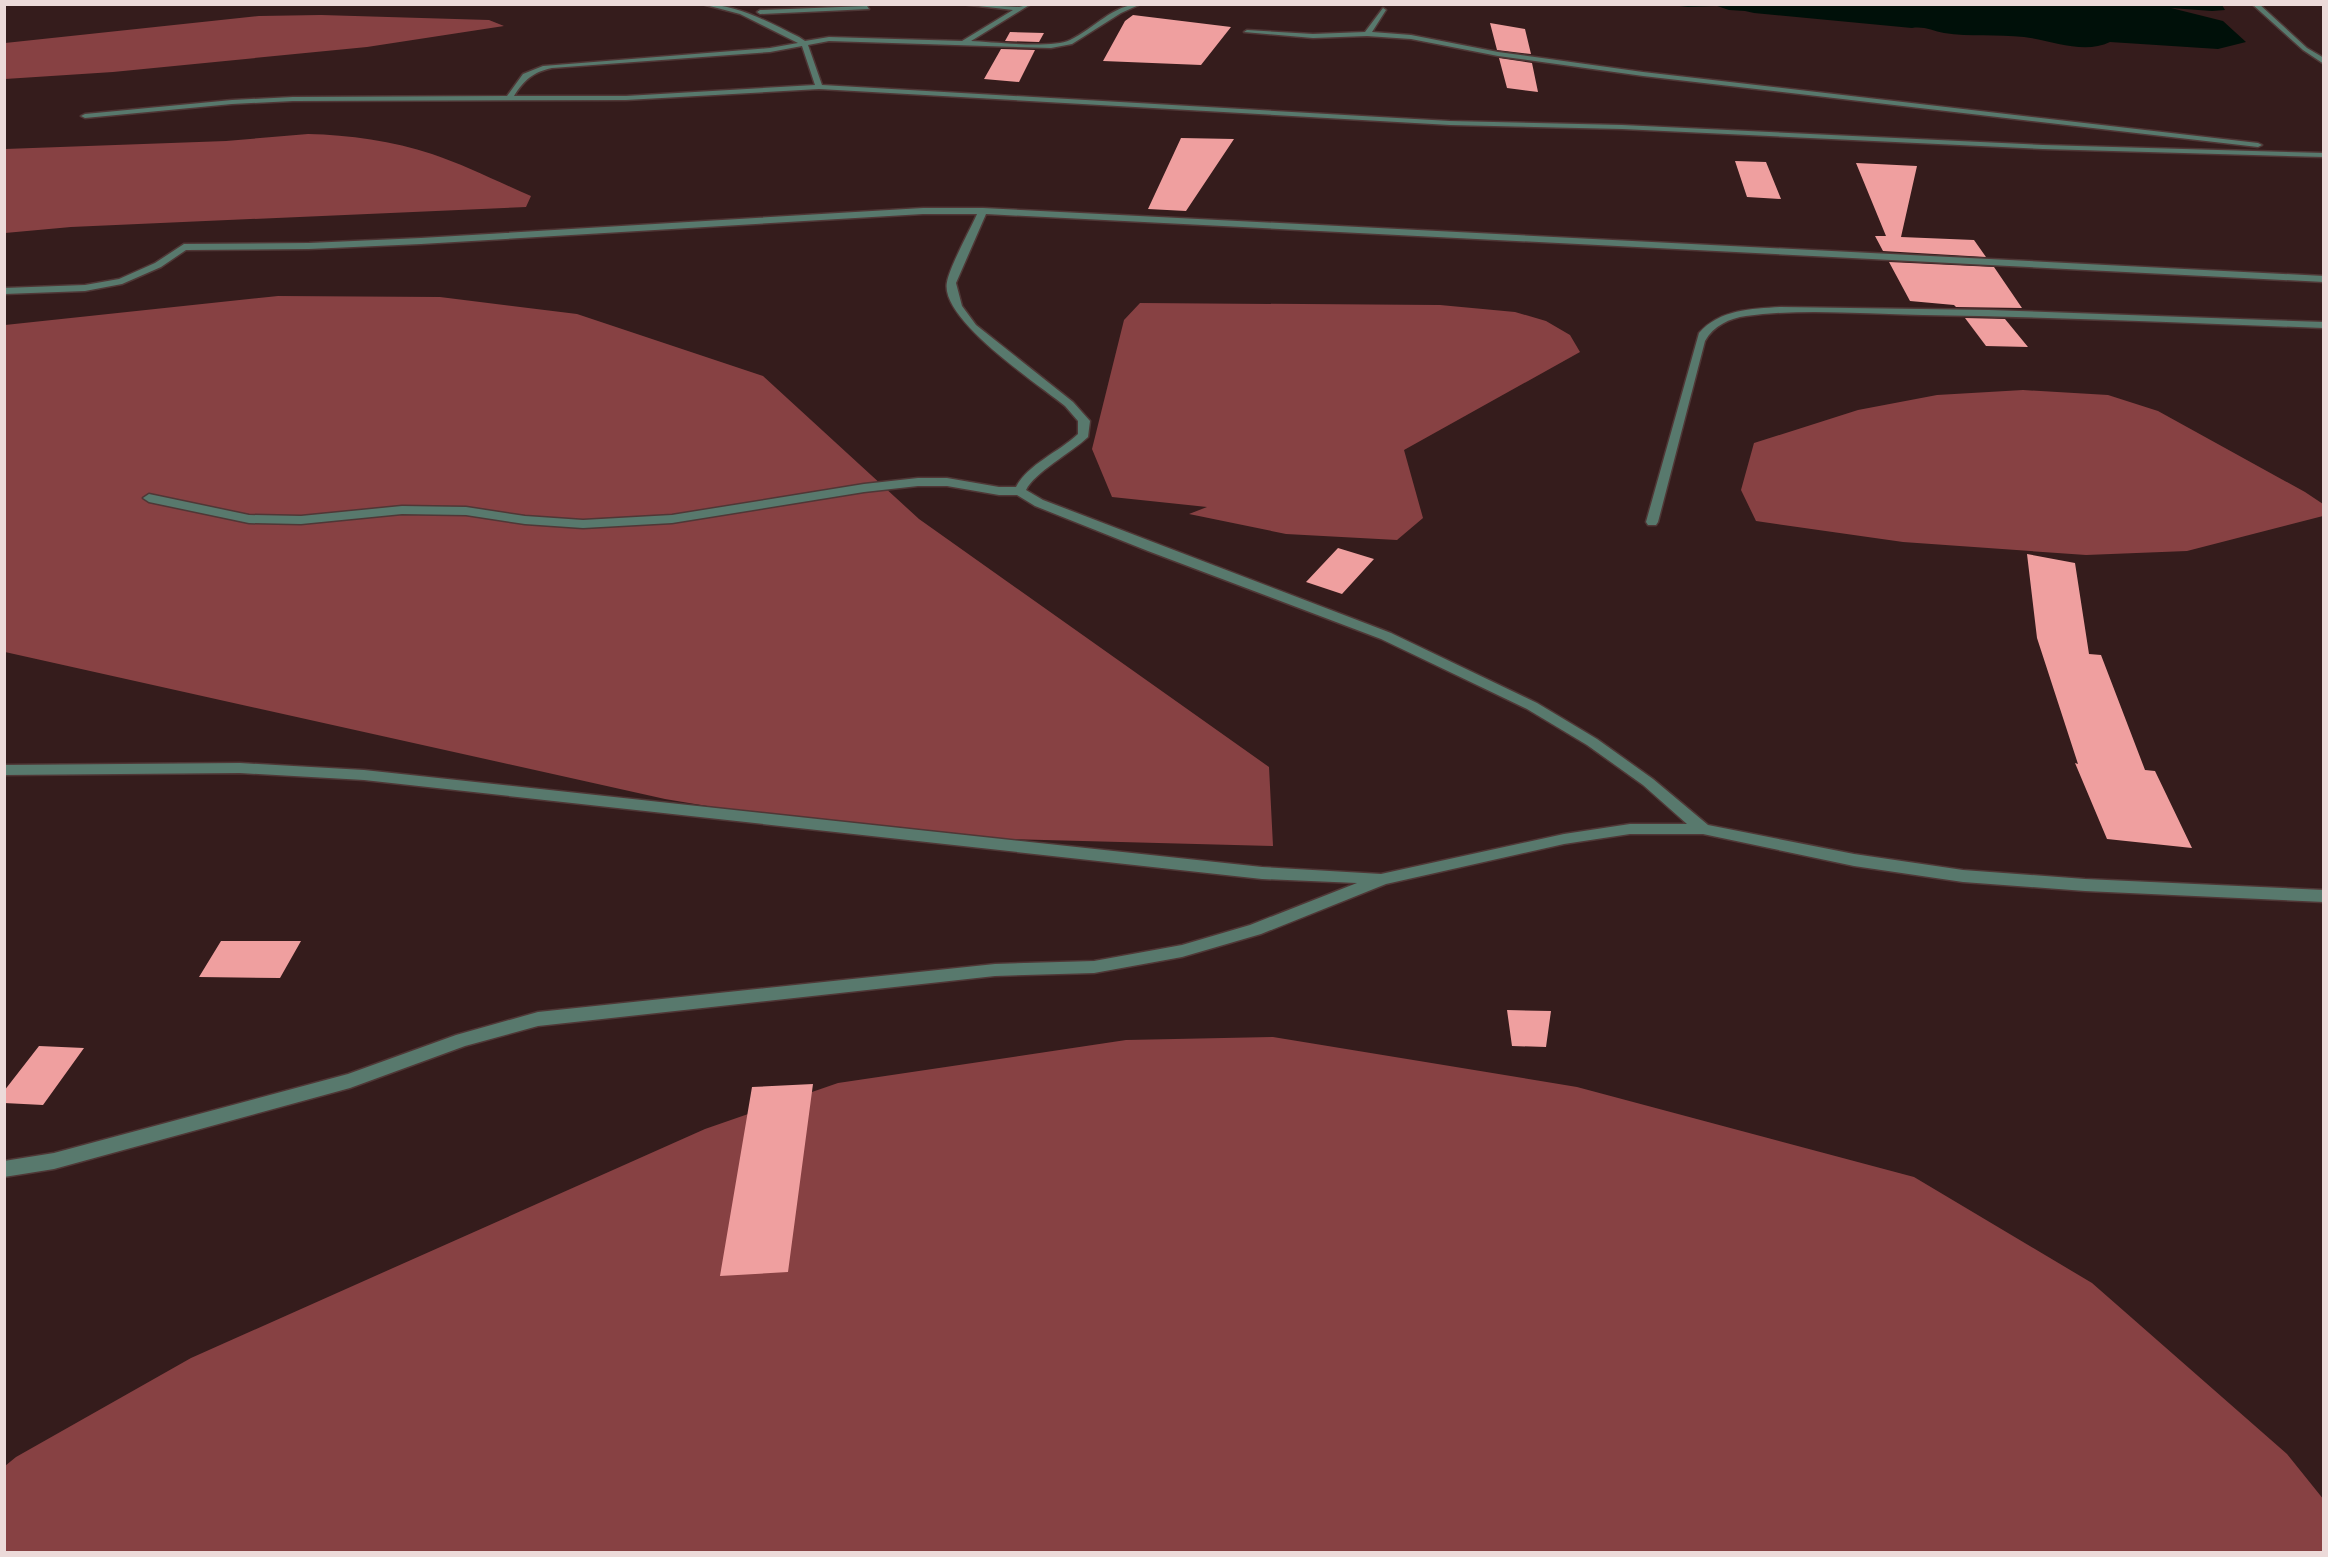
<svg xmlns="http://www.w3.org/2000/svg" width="2328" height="1557" viewBox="0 0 2328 1557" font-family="'Noto Sans',sans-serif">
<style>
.forest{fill:#874143}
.water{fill:#001009}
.building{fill:#ef9f9f}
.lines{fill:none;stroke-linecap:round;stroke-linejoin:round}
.minor-casing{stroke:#4f3736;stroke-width:3}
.minor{fill:#58796d;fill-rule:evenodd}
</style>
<rect width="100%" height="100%" fill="#351c1c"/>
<path class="forest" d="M321,15L489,20L504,26L367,47L113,72L5,79V43L259,16Z
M308,134C349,135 393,141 432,154C465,165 498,182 531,196L526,207L71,227L5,233V149L226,141Z
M278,296L440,297L577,314L763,376L919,519L1269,767L1273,846L886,836L665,799L5,652V325Z
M1140,303L1440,305L1515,312L1546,321L1570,335L1580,352L1404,450L1423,518L1397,540L1286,534L1189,514L1207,507L1112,497L1092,449L1124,320Z
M2023,390L2108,395L2158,411L2305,492L2323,504V516L2187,551L2086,555L1903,542L1756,521L1741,490L1754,443L1858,410L1937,395Z
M1273,1037L1577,1087L1914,1177L2092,1283L2287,1454L2324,1500L2323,1552H5V1466L16,1457L191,1358L705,1129L838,1083L1126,1040Z"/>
<path class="water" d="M1671,5H2222L2225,10L2212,11L2171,8L2223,21L2246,42L2218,49L2110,42C2083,55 2052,40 2024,37C1997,34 1970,37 1944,33C1933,31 1924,26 1912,28L1754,13L1745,11L1729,10L1717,6L1688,7Z"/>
<path class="building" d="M1133,15L1231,27L1201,65L1103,61L1125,21Z
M1490,23L1525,29L1531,54L1497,50Z
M1010,32L1044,33L1039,42L1005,41Z
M1001,49L1035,50L1019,82L984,79Z
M1499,58L1532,63L1538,92L1507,88Z
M1181,138L1234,139L1186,211L1148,209Z
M1735,161L1766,162L1781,199L1747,197Z
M1856,163L1917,166L1901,237L1974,240L1986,257L1883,251L1875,236H1886Z
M1889,262L1994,267L2022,308L1956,307L1954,305L1910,301Z
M1965,318L2005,319L2028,347L1986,346Z
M1338,548L1374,559L1342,594L1306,582Z
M2027,554L2075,563L2089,654L2101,655L2145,770L2155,771L2192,848L2107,839L2075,763L2078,764L2037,638Z
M221,941H301L280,978L199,977Z
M1507,1010L1551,1011L1546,1047L1512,1046Z
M39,1046L84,1048L43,1105L4,1103V1091Z
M813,1084L788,1272L720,1276L752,1087Z"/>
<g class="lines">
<g class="minor-casing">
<path id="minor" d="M702,4C737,4 768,22 799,37L805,41L829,37L962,41L1013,10L961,4L1019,7L1031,4L971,41C994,42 1051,49 1070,40C1094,29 1113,4 1141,4L1121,13L1072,44L1051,48L829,41L808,45L822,85L1450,121L1622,125L2043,145L2324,153V157L2043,149L1622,129L1450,125L819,89L626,100L293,101L232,104L85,118L81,116L85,114L232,100L293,97L507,96L523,74L543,66L770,48L798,43L740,14ZM802,46L815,85L626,96H514C524,80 533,72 552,68L770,52Z
M2252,4H2259L2307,48L2324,58V64L2303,50Z
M867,6L869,9L760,14L757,12L760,10Z
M1383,8L1386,10L1372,32L1411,35L1498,52L1643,72L2258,143L2262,145L2258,147L1643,76L1498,56L1411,39L1367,36L1313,38L1244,32L1247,30L1313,34L1365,32Z
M923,208H983L2324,276V282L986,214L956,283L962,306L976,325L1073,402L1090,421L1088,437C1071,453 1035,472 1026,490L1043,500L1391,633L1537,703L1597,739L1653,779L1708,825L1854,854L1963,870L2085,879L2324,890V902L2085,891L1963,882L1854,866L1703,834H1630L1564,844L1386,884L1261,934L1182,957L1094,973L995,976L538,1026L465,1046L350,1088L54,1169L4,1177V1161L54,1153L348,1074L456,1035L538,1012L995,964L1094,961L1182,945L1250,925L1357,883L1262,879L364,780L240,773L4,775V765L240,763L364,770L1262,867L1381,874L1564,834L1630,824H1687L1643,785L1587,745L1527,709L1381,639L1148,551L1035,506L1017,495H999L947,486H918L864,492L672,523L583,528L525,524L466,515L402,514L301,524L249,523L149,502L143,498L149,494L249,515L301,516L402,506L466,507L525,516L583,520L672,515L864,484L918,478H947L999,487H1016C1028,464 1059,452 1078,434V421L1065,406C1038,384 939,319 947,282C950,266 970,230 977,214H923L421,244L309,249L186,250L161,267L122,284L85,291L4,294V288L85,285L119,279L155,263L184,244L309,243L421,238Z
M1781,307L1989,310L2324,322V328C2190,323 2057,317 1923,315C1865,314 1804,308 1746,316C1730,318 1713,326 1705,341L1658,522L1656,525H1648L1646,522L1699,333C1720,309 1752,309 1781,307Z"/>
</g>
<use href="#minor" class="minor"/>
</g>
<rect width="2328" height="1557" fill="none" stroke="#ecdad9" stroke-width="12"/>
</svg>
